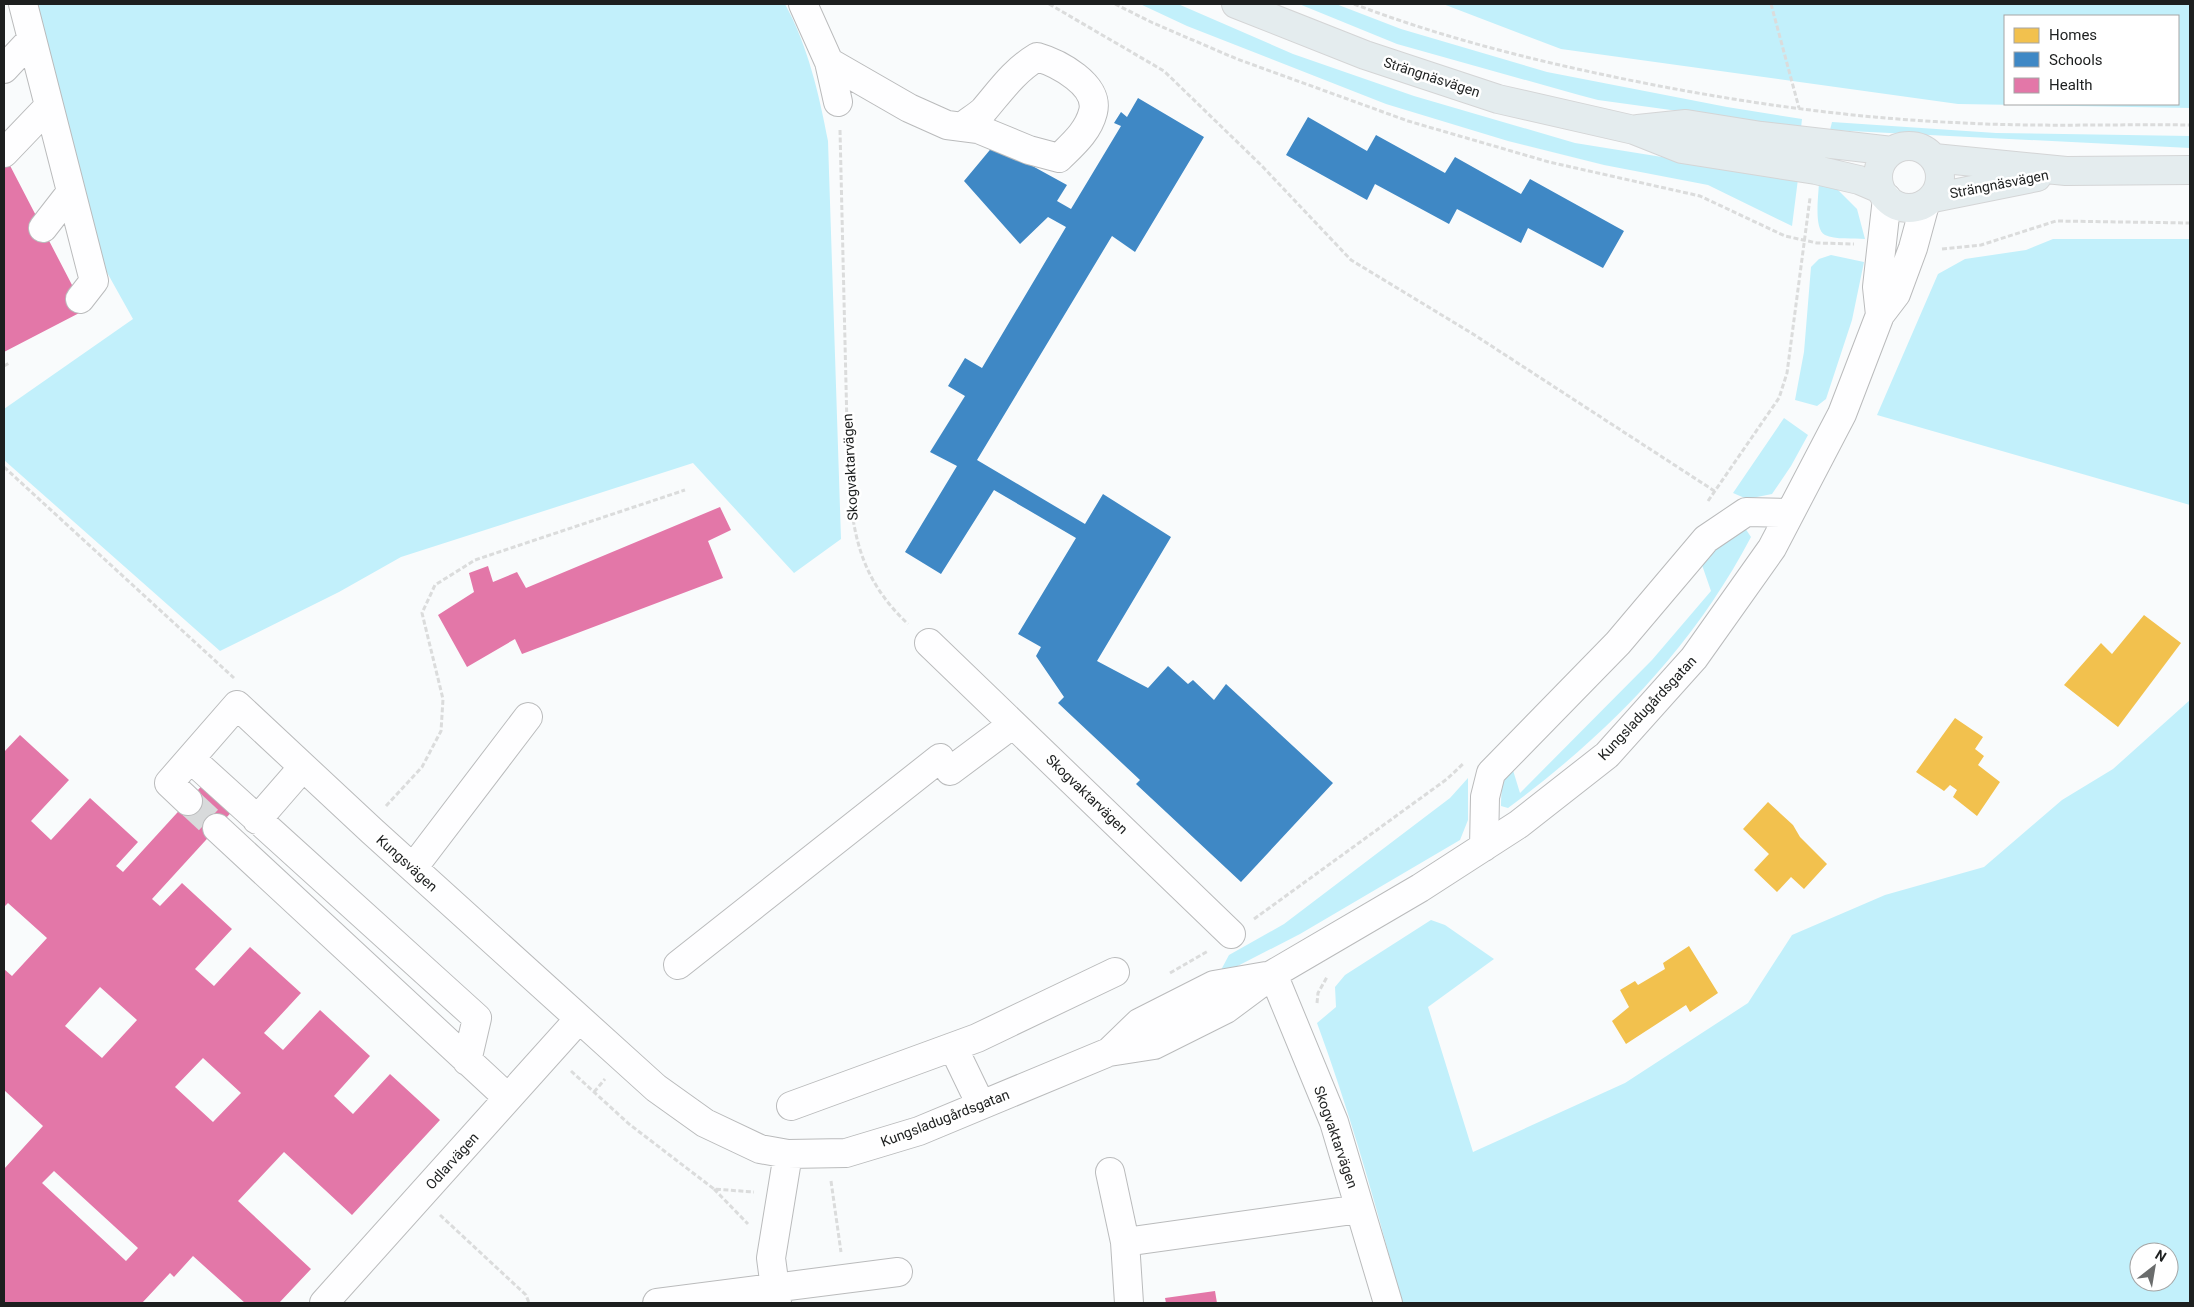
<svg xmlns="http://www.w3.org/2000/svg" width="2194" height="1307" viewBox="0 0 2194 1307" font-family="Roboto,sans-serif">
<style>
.green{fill:#c2f0fb;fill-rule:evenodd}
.homes{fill:#f2c14e}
.schools{fill:#3f88c5}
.health{fill:#e377a8;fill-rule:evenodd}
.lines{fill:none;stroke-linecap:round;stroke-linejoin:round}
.minor-tunnel{stroke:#d8dadb;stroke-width:28;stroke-dasharray:28 14;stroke-linecap:butt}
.minor-casing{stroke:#babbbc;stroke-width:30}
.major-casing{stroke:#d4d5d6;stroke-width:30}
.path{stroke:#dbdcdc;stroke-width:3;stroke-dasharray:5 2.5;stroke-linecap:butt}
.minor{stroke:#fefeff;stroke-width:28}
.major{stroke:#e4ecee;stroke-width:28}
.labels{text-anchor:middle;stroke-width:5;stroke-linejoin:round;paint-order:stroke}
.street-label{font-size:14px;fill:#1d1f1f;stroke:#fff}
</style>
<rect width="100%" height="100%" fill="#f9fbfc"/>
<path class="green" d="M26,4H785C808,46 819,94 828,141L841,539L794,573L693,463L401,557L339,592L220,651L4,460V409L133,319L90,242Z
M1140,4H1178L1293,54L1414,96L1575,143L1798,179L1792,226L1708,185L1604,165L1508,141L1386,104L1187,26Z
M1299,4H1336L1401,29L1547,72L1727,107L1802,119L1801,128L1598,100L1579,95L1397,44Z
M1443,4H2190V108L1958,104L1561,49ZM2005,16H2178V104H2005Z
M1832,122L1996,133L2190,136V148L1830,130Z
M1819,181L1838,190L1857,209L1865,239C1854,238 1835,240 1825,235C1813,229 1819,193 1819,181Z
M2053,239H2190V505L1877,415L1938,274L1965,259L2026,250Z
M1831,255L1864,262L1852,320L1826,399L1817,406L1795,400L1804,352L1811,267L1819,259Z
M1784,418L1808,435L1791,466L1772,494L1747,499L1733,493Z
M1745,528L1751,537C1692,649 1609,733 1508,808L1501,806C1501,791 1502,779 1512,767L1520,793L1652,660L1711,591L1702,565L1724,534Z
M2190,700V1303H1402C1377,1209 1351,1115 1317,1023L1336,1007L1335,987L1345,975L1431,920L1445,925L1494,959L1428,1007L1473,1152L1625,1083L1748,1003L1792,935L1885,895L1984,867L2062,800L2113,769ZM2139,1252H2169V1282H2139Z
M1468,778V820L1460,840L1300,934L1224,973L1221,970L1229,955L1284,924L1450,798Z"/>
<path class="homes" d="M2144,615L2181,643L2118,727L2064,685L2101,643L2112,654Z
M1955,718L1983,737L1975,749L1984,756L1978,765L2000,782L1977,816L1953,797L1957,790L1950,785L1944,791L1916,772Z
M1768,802L1793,825L1800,837L1827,864L1804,889L1791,877L1777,892L1754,870L1769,854L1743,829Z
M1689,946L1718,993L1690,1012L1686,1005L1626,1044L1612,1021L1629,1007L1620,990L1635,981L1638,985L1665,969L1663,963Z"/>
<path class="schools" d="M1138,98L1204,137L1135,252L1112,236L977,460L1085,524L1103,494L1171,537L1097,661L1148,688L1168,666L1188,684L1193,680L1214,700L1226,684L1333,783L1241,882L1136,784L1140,780L1058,703L1064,697L1036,656L1041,647L1018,634L1076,538L994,490L941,574L905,552L957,466L930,452L965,396L948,386L965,358L982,368L1066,227L1048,217L1020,244L964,181L994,145L1067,185L1057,201L1071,209L1121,126L1114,123L1121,112L1127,117Z
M1308,117L1367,151L1376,135L1445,173L1455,157L1521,194L1530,179L1624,231L1603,268L1528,228L1521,243L1457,209L1449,224L1375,184L1367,200L1286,155Z"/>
<path class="health" d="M4,154L85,310L4,352Z
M720,507L731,530L708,541L723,578L522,654L515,639L467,667L438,615L474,592L469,573L488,566L493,582L517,572L526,588Z
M20,735L69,780L31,821L51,840L90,798L138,842L116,866L123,872L208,779L237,806L152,899L160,906L182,883L232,929L195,969L214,986L250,947L301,993L264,1033L283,1050L320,1010L370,1056L334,1096L353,1114L390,1074L440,1120L352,1215L284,1152L238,1201L311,1269L279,1303H245L193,1256L174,1277L170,1273L142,1303H4V1169L43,1126L4,1090V969L12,976L47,938L8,903L4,907V752ZM100,987L137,1020L102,1058L65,1026ZM203,1058L241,1093L213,1122L175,1087ZM54,1171L138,1248L126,1261L42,1183Z
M1215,1291L1217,1303H1166L1165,1298Z"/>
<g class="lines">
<path class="minor-tunnel" d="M188,801L217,828"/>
<g class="minor-casing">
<path id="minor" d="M23,4L94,281L80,299
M803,4L829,62L838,102
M829,62L909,108L947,125L978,129L1029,150L1059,158C1072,145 1088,132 1093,112C1100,85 1058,63 1037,57C1014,71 1001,90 984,110C978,116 969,121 962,127
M4,69L32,39
M4,153L49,106
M43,228L71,192
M1880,315L1877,287L1887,198
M929,643L1231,934
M191,759L477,1018L467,1061
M950,771L1013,724
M188,801L169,783L237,705L372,831L656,1088L705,1123L760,1149L788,1154L846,1153L919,1131L1109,1052L1154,1045L1226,1009L1273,974L1420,888L1519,824L1607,755L1694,658L1772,548L1842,414L1880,315L1896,294L1913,248L1925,204
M257,820L303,767
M217,828L508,1098
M1484,847L1485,797L1491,773L1618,643L1706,539L1746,512L1790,513
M413,868L528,717
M678,965L940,758
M1273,974L1334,1122L1388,1303
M953,1047L981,1105
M1109,1052L1139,1023L1214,985L1266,976
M791,1106L977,1038L1115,972
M1110,1172L1125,1242
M324,1303L579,1019
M657,1303L898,1272
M777,1303L771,1258L788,1154
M1129,1303L1125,1242L1360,1209"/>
</g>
<g class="major-casing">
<path id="major" d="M1236,4L1365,55L1498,99L1634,130L1682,149L1816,170L1859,180L1880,189
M1638,129L1686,124L1761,136L1892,151
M1878 177a31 31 0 1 1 62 0a31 31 0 1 1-62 0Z
M1934,158L2066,171L2190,170
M1933,198L2037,177"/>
</g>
<path class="path" d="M1049,4L1164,71L1261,165L1351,260L1473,334L1716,492
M1115,4L1153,23L1237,59L1408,121L1549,162L1700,196L1785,236L1817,243L1854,244
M1354,4C1435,35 1520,57 1605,75C1723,100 1843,118 1964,123C2039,127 2115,124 2190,125
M1771,4L1799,108
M840,130L848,469C852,532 859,578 908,624
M1942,249L1981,245L2056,221L2190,223
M4,366L9,363
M4,467L234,678
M1708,501L1779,398L1787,373L1810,198
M386,806L422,767L441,731L443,699L422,613L435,585L475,560L685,490
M1254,919L1447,779L1464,763
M1170,973L1208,951
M1317,1003L1318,993L1327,977
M571,1071L629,1124L714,1189L754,1192
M594,1092L605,1079
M831,1181L841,1252
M714,1189L748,1224
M440,1215L526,1295L529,1303"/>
<use href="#minor" class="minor"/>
<use href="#major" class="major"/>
</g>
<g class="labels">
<g class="street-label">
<text transform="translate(1432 77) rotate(18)" y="5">Strängnäsvägen</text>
<text transform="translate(1999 184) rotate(-11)" y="5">Strängnäsvägen</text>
<text transform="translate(850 467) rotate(-93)" y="5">Skogvaktarvägen</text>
<text transform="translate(1647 708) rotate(-47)" y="5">Kungsladugårdsgatan</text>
<text transform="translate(1087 794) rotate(44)" y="5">Skogvaktarvägen</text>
<text transform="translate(407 863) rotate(42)" y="5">Kungsvägen</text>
<text transform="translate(945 1118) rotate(-21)" y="5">Kungsladugårdsgatan</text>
<text transform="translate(1336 1137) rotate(71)" y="5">Skogvaktarvägen</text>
<text transform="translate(452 1161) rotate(-48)" y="5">Odlarvägen</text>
</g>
</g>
<rect width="2194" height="1307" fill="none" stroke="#1d1f1f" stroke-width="10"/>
<rect x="2004" y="15" width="175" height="90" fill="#ffffff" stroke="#a5a5a5"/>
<rect x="2014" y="28" width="25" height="15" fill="#f2c14e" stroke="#a5a5a5"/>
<text x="2049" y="40" font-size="15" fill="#1d1f1f">Homes</text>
<rect x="2014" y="52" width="25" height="15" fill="#3f88c5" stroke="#a5a5a5"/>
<text x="2049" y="65" font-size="15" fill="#1d1f1f">Schools</text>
<rect x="2014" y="78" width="25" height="15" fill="#e377a8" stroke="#a5a5a5"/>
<text x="2049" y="90" font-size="15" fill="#1d1f1f">Health</text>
<g transform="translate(2154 1267) rotate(31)"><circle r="24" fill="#ffffff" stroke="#a5a5a5"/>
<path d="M0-4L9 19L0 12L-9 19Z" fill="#6a6c6c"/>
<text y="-8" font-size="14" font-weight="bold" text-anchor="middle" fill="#1d1f1f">N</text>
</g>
</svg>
